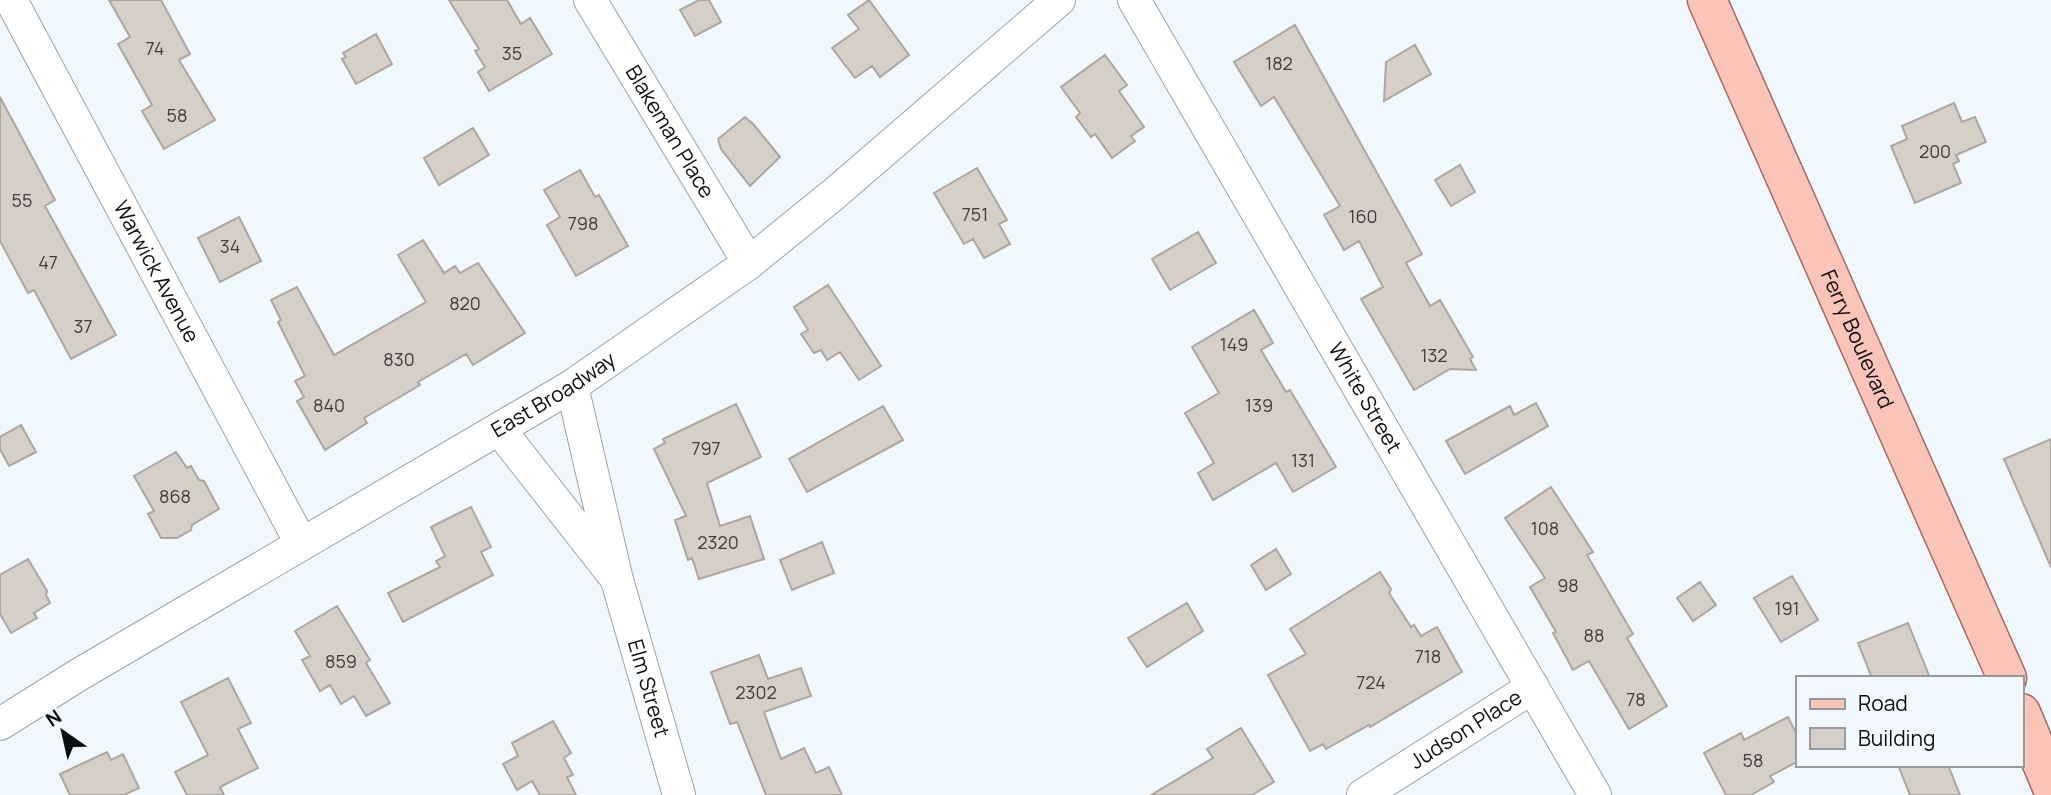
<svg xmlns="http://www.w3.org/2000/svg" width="2051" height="795" viewBox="0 0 2051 795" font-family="Manrope,sans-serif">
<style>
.building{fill:#d5cfc7;stroke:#aca69f;stroke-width:2}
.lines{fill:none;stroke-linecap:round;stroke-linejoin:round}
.minor-casing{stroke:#9ca3a9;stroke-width:34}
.major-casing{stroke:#a46b60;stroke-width:41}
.minor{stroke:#fff;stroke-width:32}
.major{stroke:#fac4b9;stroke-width:38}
.labels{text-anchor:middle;stroke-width:5;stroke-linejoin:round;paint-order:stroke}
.number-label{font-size:18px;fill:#3e3e3d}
.street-label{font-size:21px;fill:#0b0d0f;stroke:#f0f8fe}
</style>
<rect width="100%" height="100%" fill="#f0f8fe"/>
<path class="building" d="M109,0H161L190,54L179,60L215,120L164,149L142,111L152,105L118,44L130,37Z
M449,0H507L521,24L530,18L552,54L489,91L478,72L485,67L475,51L479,49Z
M699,0H709L721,22L695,36L680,10Z
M869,0L909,55L880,77L872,66L855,78L832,48L859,29L848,15Z
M1295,25L1422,254L1406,263L1430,306L1440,300L1473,357L1470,359L1476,370L1450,369L1414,390L1361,299L1383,287L1359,241L1344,250L1324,215L1340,206L1274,97L1261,106L1234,62Z
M376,34L392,64L356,84L342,59L346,57L343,53Z
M1415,45L1431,74L1384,101L1386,62Z
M1105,55L1127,85L1119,91L1144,127L1131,136L1135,141L1112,158L1095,134L1091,137L1076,117L1080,113L1061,87Z
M0,97L55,200L45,206L116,335L71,359L34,290L28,293L0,241Z
M1954,103L1962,122L1975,117L1986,142L1956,155L1959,161L1953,164L1961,183L1915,203L1891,146L1907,139L1902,126Z
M745,117L754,125L780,157L750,186L721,149L718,139Z
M473,128L489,155L439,185L424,158Z
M1460,165L1475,192L1451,206L1435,180Z
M977,168L1007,220L999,224L1010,244L984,258L973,239L964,244L934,193Z
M580,170L595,197L599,195L628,246L576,276L547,225L560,217L544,190Z
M239,217L261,261L220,282L198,238Z
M1198,232L1216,263L1170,290L1152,259Z
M423,240L444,273L455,266L460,273L478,263L525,333L473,365L466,354L418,382L420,385L364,418L367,423L325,450L297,401L304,397L295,381L305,376L278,322L281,320L271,300L297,287L334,355L426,302L398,255Z
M828,285L881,366L859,380L840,352L827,360L821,350L814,353L801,334L808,330L794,307Z
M1254,310L1273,343L1261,350L1286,392L1290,390L1336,467L1293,492L1276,463L1213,500L1198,473L1214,463L1185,413L1219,393L1192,347Z
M1536,403L1548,426L1465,474L1446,441L1510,406L1514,415Z
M736,404L761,457L707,483L720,526L750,516L764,559L699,579L692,558L688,560L675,520L686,516L654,449L665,443L663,439Z
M883,406L903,440L807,492L789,459Z
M21,425L36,452L9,466L0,449V437Z
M2051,439V567L2004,459Z
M176,452L187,468L191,466L199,480L204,481L219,509L192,525L191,530L177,538H161L148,514L154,511L134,476Z
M1551,487L1593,552L1587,555L1633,634L1627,638L1667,706L1629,729L1589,661L1573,670L1553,633L1556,632L1530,587L1545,578L1505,518Z
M471,507L491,547L481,552L493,575L403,622L388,593L440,567L436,561L445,556L431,527Z
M822,542L834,573L792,590L780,560Z
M1276,549L1291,574L1266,590L1251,565Z
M28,559L47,591L46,595L50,603L34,613L37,618L11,633L0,614V575Z
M1380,572L1391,589L1389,593L1411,627L1414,625L1421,636L1437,627L1462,672L1370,727L1369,725L1326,749L1323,744L1310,751L1268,675L1306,654L1290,629Z
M1792,576L1818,620L1781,642L1754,598Z
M1700,582L1716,605L1693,621L1677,598Z
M1187,603L1203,631L1147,667L1128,638Z
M337,606L370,660L366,663L390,703L366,716L354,696L341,704L330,685L320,691L302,660L310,656L295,631Z
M1908,623L1930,678H1872L1858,643Z
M759,655L768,679L801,668L811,696L764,712L781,759L804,748L816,773L829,767L842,795H766L737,722L730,724L711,672Z
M228,678L251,723L238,729L258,768L220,787L224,795H187L175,772L208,755L181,702Z
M1788,717L1797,735V762L1770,776L1774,782L1751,795H1726L1704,753L1741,733L1744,740Z
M553,721L571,753L564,758L573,775L567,777L576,795H540L532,781L517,790L503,764L518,756L512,743Z
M1241,728L1274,782L1252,795H1151L1213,758L1207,749Z
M107,752L111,760L123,754L139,788L124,795H70L60,774Z
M1898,765H1948L1960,795H1910Z"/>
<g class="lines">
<g class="minor-casing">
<g id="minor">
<path id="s1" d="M11,0L301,543"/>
<path id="s2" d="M590,0L749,263"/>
<path id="s3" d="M1134,0L1595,795"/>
<path id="s4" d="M572,386L617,580L679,795"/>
<path d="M499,429L612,573"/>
<path id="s5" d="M0,724L80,674L572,386L749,263L834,194L1059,0"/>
<path id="s6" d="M1363,795L1533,687"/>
</g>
</g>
<g class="major-casing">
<g id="major">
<path id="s7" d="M1707,0L2007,678"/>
<path d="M2021,713L2051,785"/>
</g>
</g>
<use href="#minor" class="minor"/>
<use href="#major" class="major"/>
</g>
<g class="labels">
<g class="number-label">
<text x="155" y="55">74</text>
<text x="512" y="60">35</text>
<text x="1279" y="70">182</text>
<text x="177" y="122">58</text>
<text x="1935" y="158">200</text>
<text x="22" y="207">55</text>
<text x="975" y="221">751</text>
<text x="1363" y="223">160</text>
<text x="583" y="230">798</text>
<text x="230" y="253">34</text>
<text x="48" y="269">47</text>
<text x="465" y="310">820</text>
<text x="83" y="333">37</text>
<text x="1234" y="351">149</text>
<text x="1434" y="362">132</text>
<text x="399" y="366">830</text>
<text x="329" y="412">840</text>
<text x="1259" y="412">139</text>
<text x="706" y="455">797</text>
<text x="1303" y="467">131</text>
<text x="175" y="503">868</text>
<text x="1545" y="535">108</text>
<text x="718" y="549">2320</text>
<text x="1568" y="592">98</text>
<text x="1787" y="615">191</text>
<text x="1594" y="642">88</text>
<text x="1428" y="663">718</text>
<text x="341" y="668">859</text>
<text x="1371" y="689">724</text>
<text x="756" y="699">2302</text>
<text x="1636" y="706">78</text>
<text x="1753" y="767">58</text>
</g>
<g class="street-label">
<text dy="7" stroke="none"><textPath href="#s2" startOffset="154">Blakeman Place</textPath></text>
<text dy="7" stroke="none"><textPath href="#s1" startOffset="308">Warwick Avenue</textPath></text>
<text dy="7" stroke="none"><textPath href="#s7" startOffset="371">Ferry Boulevard</textPath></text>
<text dy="7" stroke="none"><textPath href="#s5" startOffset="644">East Broadway</textPath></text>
<text dy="7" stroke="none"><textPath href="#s3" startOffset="460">White Street</textPath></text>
<text dy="7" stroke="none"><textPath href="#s4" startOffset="312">Elm Street</textPath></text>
<text dy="7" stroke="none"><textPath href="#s6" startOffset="122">Judson Place</textPath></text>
</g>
</g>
<rect x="1796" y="676" width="228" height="91" fill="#f0f8fe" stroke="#949a9e" stroke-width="2"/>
<rect x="1810" y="699" width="35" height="10" fill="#fac4b9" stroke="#949a9e" stroke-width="2"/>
<text x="1858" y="711" font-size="21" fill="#0b0d0f">Road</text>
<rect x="1810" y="728" width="35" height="21" fill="#d5cfc7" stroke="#949a9e" stroke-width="2"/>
<text x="1858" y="746" font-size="21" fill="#0b0d0f">Building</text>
<g transform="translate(63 732) rotate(326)" stroke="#f0f8fe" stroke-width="5" paint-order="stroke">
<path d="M0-5L12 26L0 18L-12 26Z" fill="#0b0d0f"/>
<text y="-10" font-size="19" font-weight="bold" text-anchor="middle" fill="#0b0d0f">N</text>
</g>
</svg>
